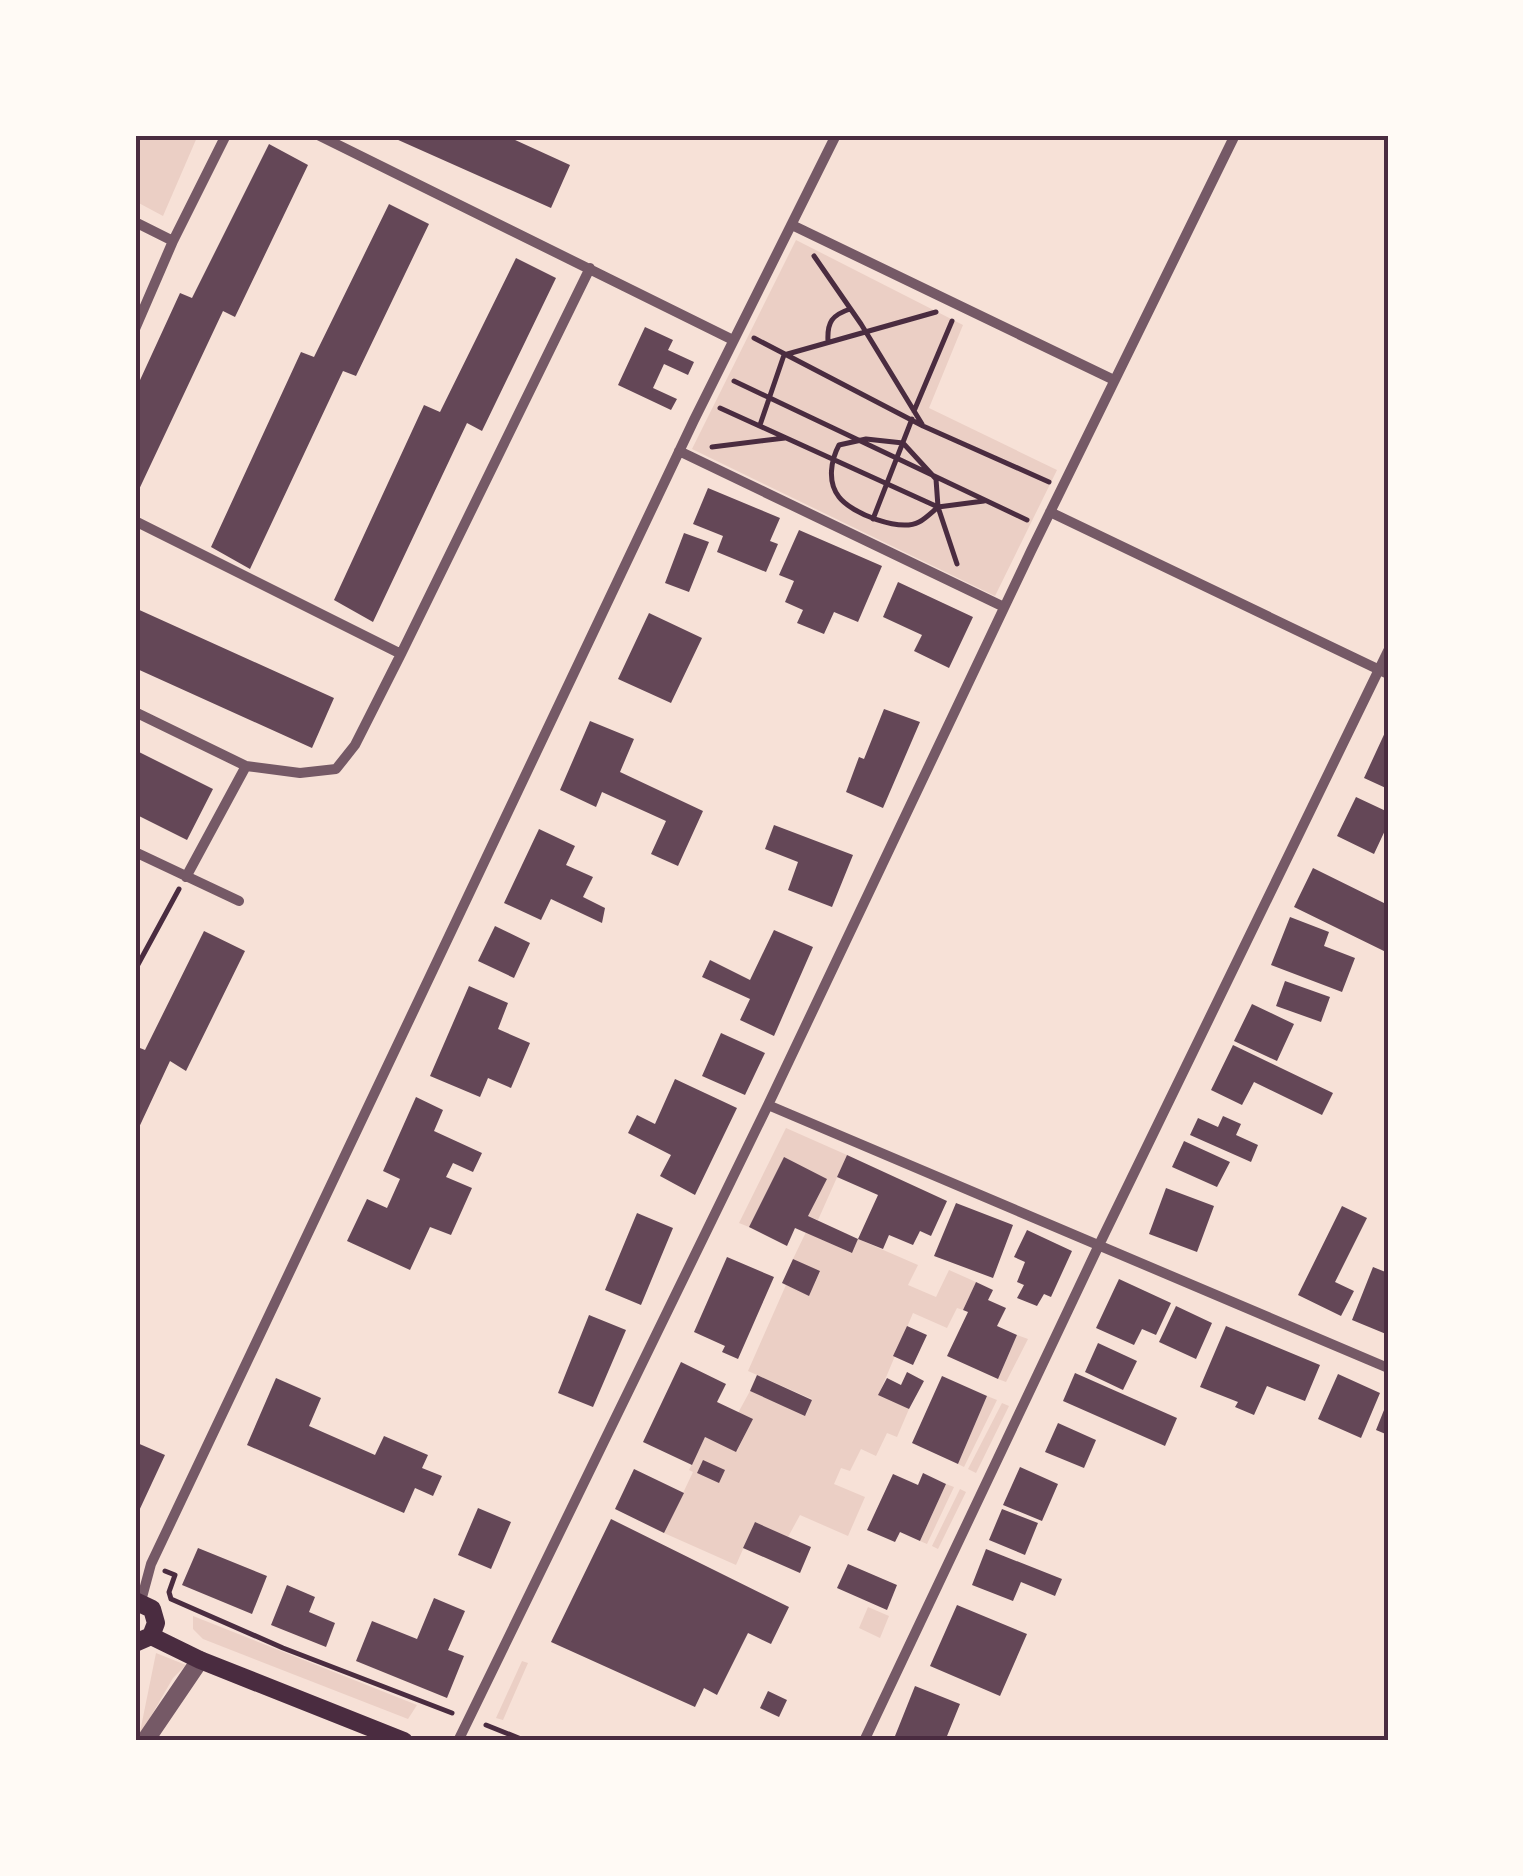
<svg xmlns="http://www.w3.org/2000/svg" width="1523" height="1876" viewBox="0 0 1523 1876" font-family="Jost,sans-serif">
<style>
.green{fill:#ebcfc5}
.building{fill:#644757}
.lines{fill:none;stroke-linecap:round;stroke-linejoin:round}
.path{stroke:#4a2c40;stroke-width:5}
.minor{stroke:#755966;stroke-width:10}
.tertiary{stroke:#755966;stroke-width:18}
.secondary{stroke:#4a2c40;stroke-width:18}
.neatline{fill:none;stroke:#4a2c40;stroke-width:4}
</style>
<rect width="100%" height="100%" fill="#f7e1d7"/>
<path class="green" d="M135,135H198L163,216L135,201Z
M796,240L963,325L929,408L1057,470L995,596L692,449Z
M786,1128L847,1155L818,1220L808,1216L784,1158L749,1227L739,1223Z
M806,1232L851,1253L858,1239L918,1265L908,1285L936,1297L949,1270L976,1282L963,1310L957,1308L947,1328L913,1313L879,1394L909,1409L897,1437L887,1433L876,1456L861,1449L850,1471L841,1468L834,1484L865,1497L848,1536L800,1515L788,1537L755,1522L736,1565L664,1533L693,1472L689,1470L705,1437L737,1451L752,1420L738,1413L750,1391L806,1415L812,1399L748,1371L786,1285L809,1295L820,1272L793,1259Z
M1017,1335L1028,1339L1006,1382L998,1379Z
M987,1396L997,1400L964,1467L958,1464Z
M1002,1403L1009,1406L976,1473L968,1469Z
M946,1484L954,1487L927,1544L920,1541Z
M960,1489L966,1492L938,1549L932,1546Z
M868,1607L889,1616L880,1638L859,1628Z
M193,1616L417,1705L408,1719L203,1639L193,1629Z
M156,1653L186,1665L173,1678L139,1737Z
M522,1661L528,1663L503,1720L496,1718Z"/>
<path class="building" d="M387,135H504L570,165L551,208Z
M269,144L308,165L235,317L223,311L135,498V391L180,293L192,298Z
M389,204L429,224L356,376L343,371L250,569L211,547L301,352L314,357Z
M516,258L556,278L482,431L467,423L373,622L334,600L424,405L440,412Z
M645,327L673,340L668,350L694,362L688,375L664,364L653,388L677,399L671,410L618,385Z
M708,488L780,518L770,541L778,544L766,572L717,552L723,536L693,524Z
M799,530L882,566L858,622L834,612L824,634L797,623L803,610L785,602L794,581L779,575Z
M684,533L709,542L689,592L665,583Z
M898,582L973,617L949,668L914,651L922,635L883,617Z
M135,608L334,698L312,748L135,668Z
M649,613L702,638L671,703L618,679Z
M884,709L920,722L883,808L846,792L859,757L864,759Z
M590,721L634,739L620,772L703,811L678,866L651,854L666,821L602,792L596,807L560,790Z
M1388,726V789L1364,778Z
M135,750L213,789L187,840L135,814Z
M1356,797L1388,812V824L1374,854L1337,836Z
M774,825L853,855L832,907L788,890L798,862L765,849Z
M539,829L575,846L566,865L593,877L583,897L605,908L602,923L551,899L541,920L504,903Z
M1313,868L1388,905L1386,952L1294,907Z
M1290,917L1329,932L1324,946L1355,958L1342,992L1271,965Z
M495,926L530,943L514,978L478,961Z
M774,930L813,947L774,1036L740,1020L750,999L702,977L710,960L750,980Z
M204,931L245,951L186,1071L170,1061L135,1136V1046L145,1050Z
M1285,981L1330,997L1321,1022L1276,1006Z
M469,986L508,1003L498,1029L530,1043L511,1088L488,1078L480,1097L430,1076Z
M1252,1004L1294,1024L1277,1061L1234,1041Z
M721,1033L765,1053L745,1095L702,1076Z
M1233,1045L1333,1093L1322,1115L1254,1082L1242,1105L1211,1090Z
M675,1079L737,1108L695,1195L660,1176L671,1155L628,1133L637,1115L655,1124Z
M416,1097L443,1110L434,1131L482,1153L473,1172L453,1163L446,1177L472,1188L451,1235L430,1227L410,1270L347,1241L367,1199L387,1208L400,1179L383,1171Z
M1223,1116L1241,1124L1236,1135L1258,1145L1251,1162L1190,1135L1198,1118L1218,1127Z
M1184,1141L1230,1162L1217,1187L1172,1167Z
M847,1155L947,1201L931,1236L920,1231L913,1245L889,1235L883,1249L858,1239L878,1195L837,1177Z
M784,1157L827,1179L808,1216L858,1239L852,1253L795,1228L787,1246L749,1227Z
M1166,1188L1214,1206L1197,1252L1149,1234Z
M956,1203L1013,1225L993,1278L934,1256Z
M1342,1206L1367,1218L1335,1282L1354,1291L1341,1316L1298,1295Z
M637,1213L673,1228L641,1305L605,1290Z
M1027,1230L1072,1251L1051,1297L1044,1294L1037,1306L1017,1298L1024,1285L1017,1282L1025,1262L1014,1257Z
M727,1257L774,1277L738,1359L722,1352L725,1346L694,1332Z
M793,1259L820,1271L809,1296L782,1283Z
M1373,1267L1388,1273L1386,1334L1352,1320Z
M1119,1279L1171,1303L1156,1335L1142,1329L1134,1345L1096,1328Z
M976,1282L993,1290L988,1300L1006,1308L997,1326L1017,1335L998,1379L947,1356L968,1312L963,1310Z
M1176,1306L1212,1323L1196,1359L1159,1342Z
M589,1315L626,1330L593,1407L558,1393Z
M907,1326L927,1335L913,1365L893,1356Z
M1226,1326L1320,1365L1305,1401L1267,1386L1254,1415L1235,1407L1238,1402L1200,1387Z
M1098,1343L1137,1361L1123,1390L1085,1372Z
M681,1362L726,1384L717,1402L753,1419L736,1452L705,1437L692,1465L643,1442Z
M907,1372L924,1381L909,1409L878,1395L887,1378L901,1385Z
M1075,1373L1177,1418L1165,1446L1063,1401Z
M1338,1374L1380,1393L1361,1438L1318,1419Z
M757,1375L812,1400L805,1416L750,1391Z
M942,1376L987,1396L958,1464L912,1443Z
M276,1378L321,1398L309,1426L375,1455L384,1436L428,1455L422,1468L442,1476L433,1496L415,1488L404,1513L247,1445Z
M1388,1400V1435L1376,1430Z
M1058,1423L1096,1440L1084,1468L1045,1452Z
M135,1442L165,1455L138,1513L135,1512Z
M703,1460L725,1470L719,1483L697,1473Z
M1020,1467L1058,1484L1042,1521L1003,1505Z
M634,1469L684,1493L664,1533L615,1509Z
M923,1473L946,1484L920,1541L900,1532L895,1542L867,1530L893,1474L918,1485Z
M478,1508L511,1522L491,1569L458,1555Z
M1002,1509L1038,1523L1025,1555L989,1540Z
M611,1519L789,1607L771,1644L748,1633L717,1695L704,1688L695,1707L551,1642Z
M755,1522L811,1547L800,1573L743,1548Z
M198,1548L267,1576L252,1614L182,1585Z
M986,1549L1062,1579L1055,1596L1021,1582L1013,1601L972,1585Z
M848,1564L897,1585L887,1610L837,1588Z
M287,1585L315,1597L309,1612L335,1623L326,1647L271,1625Z
M434,1598L465,1611L448,1650L464,1656L447,1698L356,1661L372,1621L417,1639Z
M957,1605L1027,1634L1000,1696L930,1666Z
M915,1686L960,1704L945,1741H893Z
M768,1691L787,1700L779,1717L760,1708Z"/>
<g class="lines">
<path class="path" d="M814,256L861,324L922,424
M754,338L923,426L1049,482
M828,341C827,322 832,315 850,309
M734,381L1027,520
M720,408L938,507L957,564
M914,411L952,321
M760,425L784,355L936,312
M866,439L903,443L936,479L938,507C932,512 925,519 919,522C900,532 852,514 839,497C827,482 831,460 839,445Z
M712,447L785,438
M938,507L984,501
M873,519L912,419
M135,970L179,889
M165,1571L175,1575L169,1592L171,1599L283,1648L452,1713
M486,1725L526,1741"/>
<path class="minor" d="M318,135L733,340
M135,222L173,241
M792,225L1114,380
M135,329L173,241L226,135
M679,451L1004,607
M1050,512L1388,674
M135,521L401,654
M135,712L246,766L300,773L336,769L355,745L401,654L590,268
M135,852L239,901
M186,877L246,766
M768,1105L1388,1368
M141,1601L151,1564L694,420L836,135
M458,1741L768,1105L1031,551L1235,135
M864,1741L1099,1245L1388,651"/>
<path class="tertiary" d="M145,1741L200,1660"/>
<path class="secondary" d="M135,1601L152,1609L156,1623L151,1636L135,1643
M151,1636L200,1660L404,1741"/>
</g>
<rect width="1523" height="1876" fill="none" stroke="#fffaf5" stroke-width="275"/>
<rect x="138" y="138" width="1248" height="1600" class="neatline"/>
</svg>
